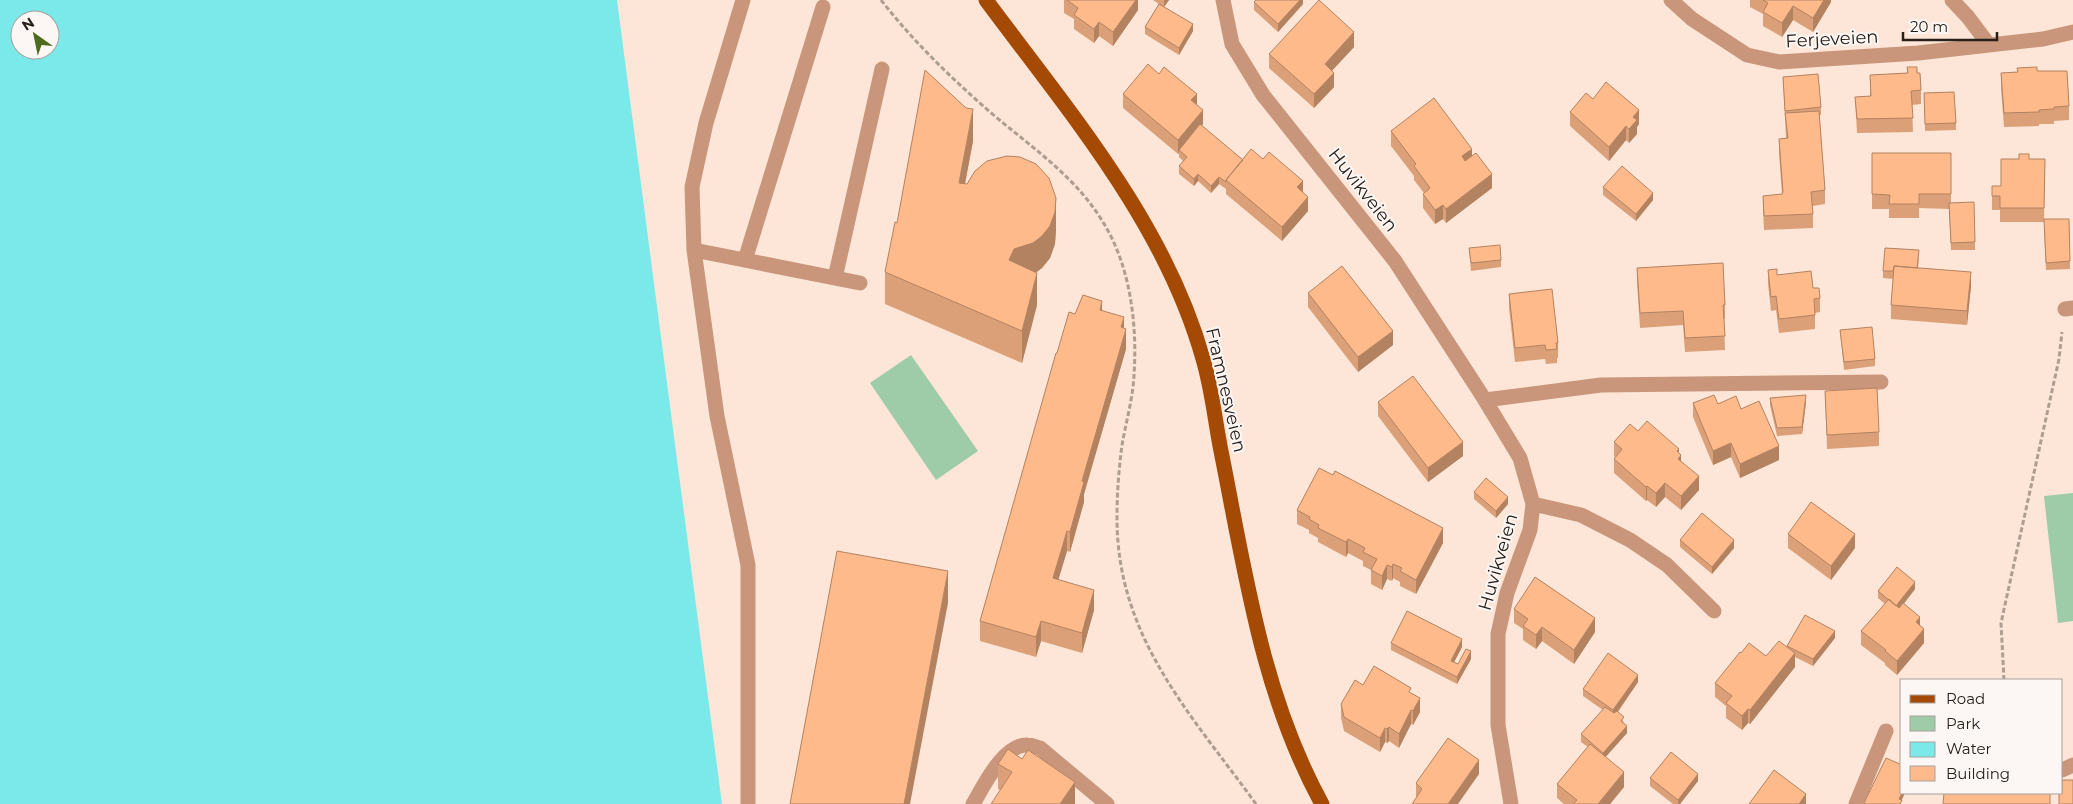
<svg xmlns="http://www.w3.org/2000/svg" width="2073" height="804" viewBox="0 0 2073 804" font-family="Montserrat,sans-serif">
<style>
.green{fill:#9ecba8}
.water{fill:#7be9ea;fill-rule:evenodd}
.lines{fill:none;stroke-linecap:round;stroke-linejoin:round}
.path{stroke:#ae9d91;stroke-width:3;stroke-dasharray:5 2.5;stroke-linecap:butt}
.minor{stroke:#c9967b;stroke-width:15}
.major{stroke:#a44a05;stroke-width:15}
.wall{fill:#dba078}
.shaded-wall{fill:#b28261}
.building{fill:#ffba8b;stroke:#b28261}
.labels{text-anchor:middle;stroke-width:4;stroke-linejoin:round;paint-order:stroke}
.street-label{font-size:18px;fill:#28201a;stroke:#fcf7f4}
</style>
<rect width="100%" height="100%" fill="#fde6d7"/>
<path class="green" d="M911,355L978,451L936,480L870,383Z
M2073,493V621L2058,623L2044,496Z"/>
<path class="water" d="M0,0H617L722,804H0ZM20,20H50V50H20Z"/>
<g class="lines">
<path class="path" d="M881,0C913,41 950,77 990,112C1038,153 1088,184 1115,245C1132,284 1137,332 1134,375C1133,398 1126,422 1122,445C1119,468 1117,492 1117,516C1116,636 1190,713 1256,804
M2004,680L2001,623L2059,359L2062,332"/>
<path class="minor" d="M743,0L706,123L692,187L694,250L717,416L748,565V804
M1223,0L1232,44L1263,95L1395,261L1485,400L1520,458L1533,504L1530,530L1507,593L1498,634V725L1511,804
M1671,0L1692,19L1747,55L1779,62L1918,53L2043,39L2073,32
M1952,0L1968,17L1989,45
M694,250L860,283
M745,260L823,7
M835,278L882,69
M2065,309L2073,308
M1485,400L1601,385L1881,382
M1533,504L1581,515L1630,540L1667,565L1714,611
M2062,770L2073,765
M973,804C983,787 1004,743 1028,745C1032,745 1036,747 1040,748L1107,804
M1856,804L1886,731"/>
<path class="major" d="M986,0C1069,112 1165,223 1203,359C1212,389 1215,421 1221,451C1245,571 1262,695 1322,804"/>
</g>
<path class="wall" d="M1064,0H1138V10L1113,46L1099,36L1094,43L1074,29V19L1064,13Z
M1153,0H1169L1164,7L1193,31L1179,55L1145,34V27L1159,4Z
M1303,0V4L1278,32L1254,10V2Z
M1750,0H1831V2L1813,32L1793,20L1782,37L1763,26V14L1750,7Z
M1354,47L1332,71L1334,87L1314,108L1269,68V54Z
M1907,67L1917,73L1921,90V104L1912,105L1913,132L1857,133L1855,97L1870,96V75L1907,73Z
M2037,71L2069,106V120L2054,121V124H2039V126L2004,127L2001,88V73Z
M1783,77L1821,107V115H1819L1825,190V204L1813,206V228L1764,230L1763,210V196L1782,194L1779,153V139L1786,138Z
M1924,93L1956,123V130L1925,131Z
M1123,94L1197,104L1203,124L1202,126L1243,160L1303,192L1308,211L1282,241L1226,194V189L1219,184L1211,193L1198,181L1194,186L1179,174V166L1183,161L1179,157V154H1178L1123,108Z
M1593,99L1639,124L1637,127V134L1629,143L1626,140L1609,161L1570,126V112Z
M1391,131L1472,155L1492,188L1446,223L1443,219L1435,224L1423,208V194L1424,193L1414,180V176L1391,146Z
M973,141L965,184L1056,230L1055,244L1050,258L1042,268L1036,272L1037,305L1022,363L885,304V272L897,223Z
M1872,153H1951V203L1975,242V250H1951L1949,209L1919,208V218H1889V209H1872Z
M2029,159H2045L2044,222H2000V210H1992V186H2001Z
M1603,187L1653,200L1636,221L1603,195Z
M2069,219L2070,269L2046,270L2044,227Z
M1469,248L1501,260V267L1471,271Z
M1919,258L1918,268L1971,286L1967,325L1891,319V305L1893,279L1883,278V271Z
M1637,268L1725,305V319H1724L1725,350L1685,352L1683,325L1640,328L1637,282Z
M1768,270L1777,275L1813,288L1820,298V312L1815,313V329L1779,333L1776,310L1771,311L1768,284Z
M1308,293L1393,345L1358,372L1308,307Z
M1509,294L1558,343V358H1557V363L1546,364L1545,359L1515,362L1509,308Z
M1102,311L1124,328L1126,349L1084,494V502L1070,552L1067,551L1058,579L1094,610L1082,653L1041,641L1036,657L980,641V621L1057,353L1075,314Z
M1840,330L1875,359V366L1844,370Z
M1825,391L1879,432V446L1827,449Z
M1770,398L1806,402L1802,434L1777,436L1770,405Z
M1378,402L1463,456L1428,482L1378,416Z
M1693,403L1718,404L1741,409L1779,460L1740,478L1731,457L1713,465L1693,417Z
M1638,431L1679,453L1681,461L1699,490L1681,510L1665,497L1656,507L1647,500L1646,501L1614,473V459L1615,457L1614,456V442Z
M1474,492L1508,504L1496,518L1474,499Z
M1297,510L1443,543L1416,594L1400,586V582L1393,578L1392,581L1387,579L1382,590L1371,584V570L1363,566V561L1348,553L1346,557L1318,542V538L1309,533V530L1297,524Z
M1788,534L1855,548L1831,580L1788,548Z
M1680,540L1734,548L1712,574L1680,547Z
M1915,589L1904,604L1920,626L1924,643L1897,675L1885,665V663L1861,645V631L1885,604L1878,598V591Z
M1514,609L1595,632L1574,664L1542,641L1536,649L1523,640V629L1514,623Z
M1835,638L1813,666L1795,657V667L1750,724L1748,723L1742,730L1726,718V706L1715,697V683L1741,653L1766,656L1787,647V646Z
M1391,643L1462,647L1454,662L1458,664L1471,659L1457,684L1391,650Z
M1638,682L1618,712L1624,723L1627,733L1605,757L1624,787L1610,804H1564L1557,798V784L1588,747L1581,742V734L1603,710L1583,696V689Z
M1363,685L1411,693L1420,712L1413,725L1411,724L1399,748L1389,741L1387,743L1385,742L1380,752L1344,731L1341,718V704Z
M998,764L1075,804L1000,790L998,789Z
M1479,774L1417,797H1416V783Z
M1650,778L1698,781L1680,804H1673L1650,786Z"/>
<path class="shaded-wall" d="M1136,0H1138V10L1113,46V32Z
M1164,0H1169L1164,7Z
M1300,0H1303V4L1278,32V24Z
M1824,0H1831V2L1813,32V18Z
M1793,6V20L1782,37V23Z
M1099,22V36L1094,43V29Z
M1193,24V31L1179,55V48Z
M1354,32V47L1325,78V64Z
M1334,73V87L1314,108V94Z
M1197,94V108L1191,100Z
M973,109V141L959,215V183Z
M1203,110V124L1180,151L1179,150L1178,154V140Z
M1639,110V124L1637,127V134L1629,143V129L1633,117Z
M1626,126V140L1609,161V147Z
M1472,149V163L1462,170V156Z
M1198,174V181L1194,186V179Z
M1492,174V188L1446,223V209Z
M1219,177V184L1211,193V186Z
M1303,181V195L1297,187Z
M1653,193V200L1636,221V214Z
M1308,197V211L1282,241V227Z
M1056,198V230L1055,244L1050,258L1042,268L1033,275L1009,260L1014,249Z
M1443,205V219L1435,224V210Z
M1971,272V286L1967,325V311Z
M1037,273V305L1022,363V331Z
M1102,301V321L1100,310Z
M1124,317V336L1126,329V349L1084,494V502L1070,552V532Z
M1393,331V345L1358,372V357Z
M1806,395V402L1802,434V427Z
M1463,442V456L1428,482V468Z
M1731,443V457L1713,465V451Z
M1779,446V460L1740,478V464Z
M1679,449V458L1681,455V469L1677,451Z
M1699,476V490L1681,510V496Z
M1665,483V497L1656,507V493Z
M1647,486V500L1646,501V487Z
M1508,497V504L1496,518V511Z
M1443,528V543L1416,594V580Z
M1067,531V551L1053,598V578Z
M1855,534V548L1831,580V566Z
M1348,539V553L1346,557V542Z
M1734,540V548L1712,574V567Z
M1393,564V578L1392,581V567Z
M1387,565V579L1382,590V576Z
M948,571V603L910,804H904Z
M1915,582V589L1896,613V606Z
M1094,590V610L1082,653V633Z
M1920,617V631L1916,622Z
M1595,618V632L1574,664V650Z
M1041,621V641L1036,657V637Z
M1542,627V641L1536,649V635Z
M1924,629V643L1897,675V661Z
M1835,631V638L1813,666V659Z
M1462,639V647L1451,668V661Z
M1471,651V659L1457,684V677Z
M1795,653V667L1750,724V710Z
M1638,675V682L1613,718V710Z
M1420,698V712L1413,725V711Z
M1748,709V723L1742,730V716Z
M1411,710V724L1399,748V734Z
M1627,726V733L1603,760V753Z
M1389,727V741L1387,743V729Z
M1385,728V742L1380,752V738Z
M1479,760V774L1458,804H1448Z
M1624,772V787L1610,804H1598Z
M1698,774V781L1680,804H1678V800Z
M1075,782V804H1060Z
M1902,793H1905L1900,804L1899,799Z
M1806,794V804H1799Z"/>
<path class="building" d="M1067,0H1136L1113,32L1099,22L1094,29L1074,15L1078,8Z
M1256,0H1300L1278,24L1254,2Z
M1319,0L1354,32L1325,64L1334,73L1314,94L1269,54Z
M1763,0H1824L1813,18L1793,6L1782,23L1763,12L1768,3Z
M1159,4L1193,24L1179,48L1145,27Z
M1148,64L1159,74L1164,67L1181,81L1197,94L1191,100L1203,110L1178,140L1123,94Z
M1907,67H1917V73H1920L1921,90L1911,91L1913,118L1857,119L1855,97L1871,96L1870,75L1908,73Z
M2037,67V71H2067L2069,106L2054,107V109L2039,110V112L2004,113L2001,73L2018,72L2017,68Z
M925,70L966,108L973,109L959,183L967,184L975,171L987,161L1007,156L1020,157L1036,164L1049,178L1056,198L1055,212L1050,226L1042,236L1033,243L1014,249L1009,260L1037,273L1022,331L885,272L895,222L897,223Z
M1818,74L1821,107L1785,111L1783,77Z
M1606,82L1639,110L1633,117L1637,120L1629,129L1626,126L1609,147L1570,112L1586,93L1593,99Z
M1954,92L1956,123L1925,124L1924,93Z
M1434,98L1472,149L1462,156L1465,161L1476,153L1492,174L1446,209L1443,205L1435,210L1423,194L1430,188L1414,166L1416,164L1391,131Z
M1819,111L1825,190L1811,192L1813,214L1764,216L1763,196L1782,194L1783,192L1779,139L1788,138L1785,113Z
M1200,124L1243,160L1226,180V182L1219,177L1211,186L1198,174L1194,179L1179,166L1187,157L1179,150Z
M1251,149L1263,159L1269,152L1303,181L1297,187L1308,197L1282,227L1226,180Z
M1872,153H1951V194H1919V204H1889L1890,195L1872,194Z
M2019,154H2029V159H2045L2044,208H2000V196H1992V186H2001V159H2019Z
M1622,166L1653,193L1636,214L1603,187Z
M1974,202L1975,242L1951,243L1949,203Z
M2044,219H2069L2070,261L2046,263Z
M1500,245L1501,260L1471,263L1469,248Z
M1885,248L1919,250L1917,268L1894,266L1893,271H1883Z
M1723,263L1725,305H1723L1725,336L1685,338L1683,311L1640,313L1637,268Z
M1342,266L1393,331L1358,357L1308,293Z
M1894,266L1971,272L1967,311L1891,305Z
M1777,269V275L1811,271L1813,288H1819L1820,298L1814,299L1815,315L1779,319L1776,296L1771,297L1768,270Z
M1552,289L1558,343H1556L1557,349L1546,350L1545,345L1515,348L1509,294Z
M1083,295L1102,301L1100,310L1124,317L1121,327L1126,329L1082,481L1084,482L1070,532L1067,531L1053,578L1094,590L1082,633L1041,621L1036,637L980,621L1056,353H1057L1069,312L1075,314Z
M1872,327L1875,359L1844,362L1840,330Z
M1413,376L1463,442L1428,468L1378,402Z
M1877,388L1879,432L1827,435L1825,391Z
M1714,395L1718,404L1736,396L1741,409L1759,401L1779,446L1740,464L1731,443L1713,451L1693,403Z
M1806,395L1802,427L1777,428L1770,398Z
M1647,421L1679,449L1677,451L1681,455L1678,459L1699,476L1681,496L1665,483L1656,493L1647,486L1646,487L1614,459L1622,449L1614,442L1630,424L1638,431Z
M1319,468L1333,475L1335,471L1443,528L1416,580L1400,571L1402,568L1393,564L1392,567L1387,565L1382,576L1371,570L1377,559L1363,552L1365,548L1348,539L1346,542L1318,528L1319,525L1309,519L1310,517L1297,510Z
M1486,478L1508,497L1496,511L1474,492Z
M1811,502L1855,534L1831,566L1788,534Z
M1702,513L1734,540L1712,567L1680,540Z
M837,551L948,571L904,804H790Z
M1897,567L1915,582L1896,606L1878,591Z
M1535,577L1595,618L1574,650L1542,627L1536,635L1523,626L1528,619L1514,609Z
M1889,599L1899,608L1903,603L1920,617L1916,622L1924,629L1897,661L1885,651L1886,650L1861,631Z
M1407,611L1462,639L1451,661L1458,664L1466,649L1471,651L1457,677L1391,643Z
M1805,615L1835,631L1813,659L1787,646Z
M1779,641L1795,653L1750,710L1748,709L1742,716L1726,703L1732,696L1715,683L1740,652L1741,653L1749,643L1766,656Z
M1608,653L1638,675L1613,710L1583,689Z
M1374,666L1411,688L1409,692L1420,698L1413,711L1411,710L1399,734L1389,727L1387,729L1385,728L1380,738L1344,717L1341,704L1355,680L1363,685Z
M1605,707L1614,713L1617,711L1624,717L1621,721L1627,726L1603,753L1581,734Z
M1448,738L1479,760L1448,804H1412L1422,789L1416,783Z
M1590,744L1624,772L1598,804H1573L1577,800L1557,784Z
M1008,749L1022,759L1028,750L1075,782L1060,804H991L1012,772L998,764Z
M1671,752L1698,774L1678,800L1650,778Z
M1886,758L1902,765V793L1899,799L1902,800L1900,804H1866L1864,803Z
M1774,770L1806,794L1799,804H1749Z
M2062,780H2073V804H2059V793H2062Z
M1944,793H2050V804H1943Z"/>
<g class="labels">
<g class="street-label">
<text transform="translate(1832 39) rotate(-3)" y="6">Ferjeveien</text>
<text transform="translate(1363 190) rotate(52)" y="6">Huvikveien</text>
<text transform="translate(1226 390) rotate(77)" y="6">Framnesveien</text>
<text transform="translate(1498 562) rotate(-74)" y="6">Huvikveien</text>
</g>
</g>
<rect x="1900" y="679" width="162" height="115" fill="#fcf7f4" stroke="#a7a19d"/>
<rect x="1910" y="695" width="25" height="8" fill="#a44a05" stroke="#a7a19d"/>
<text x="1946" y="704" font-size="15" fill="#28201a">Road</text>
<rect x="1910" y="716" width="25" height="15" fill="#9ecba8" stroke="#a7a19d"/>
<text x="1946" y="729" font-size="15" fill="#28201a">Park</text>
<rect x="1910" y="742" width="25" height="15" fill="#7be9ea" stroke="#a7a19d"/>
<text x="1946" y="754" font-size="15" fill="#28201a">Water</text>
<rect x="1910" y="766" width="25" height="15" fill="#ffba8b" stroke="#a7a19d"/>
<text x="1946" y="779" font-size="15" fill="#28201a">Building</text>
<g transform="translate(35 35) rotate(327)"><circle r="24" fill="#fcf7f4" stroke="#a7a19d"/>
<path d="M0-4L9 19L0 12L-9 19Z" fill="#4e6a1e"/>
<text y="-8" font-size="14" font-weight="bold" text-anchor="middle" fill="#28201a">N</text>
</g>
<path d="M1903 32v8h94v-8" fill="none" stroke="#28201a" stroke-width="2.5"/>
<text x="1910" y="32" font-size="15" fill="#28201a" stroke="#fcf7f4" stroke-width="4" paint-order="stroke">20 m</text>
</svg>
